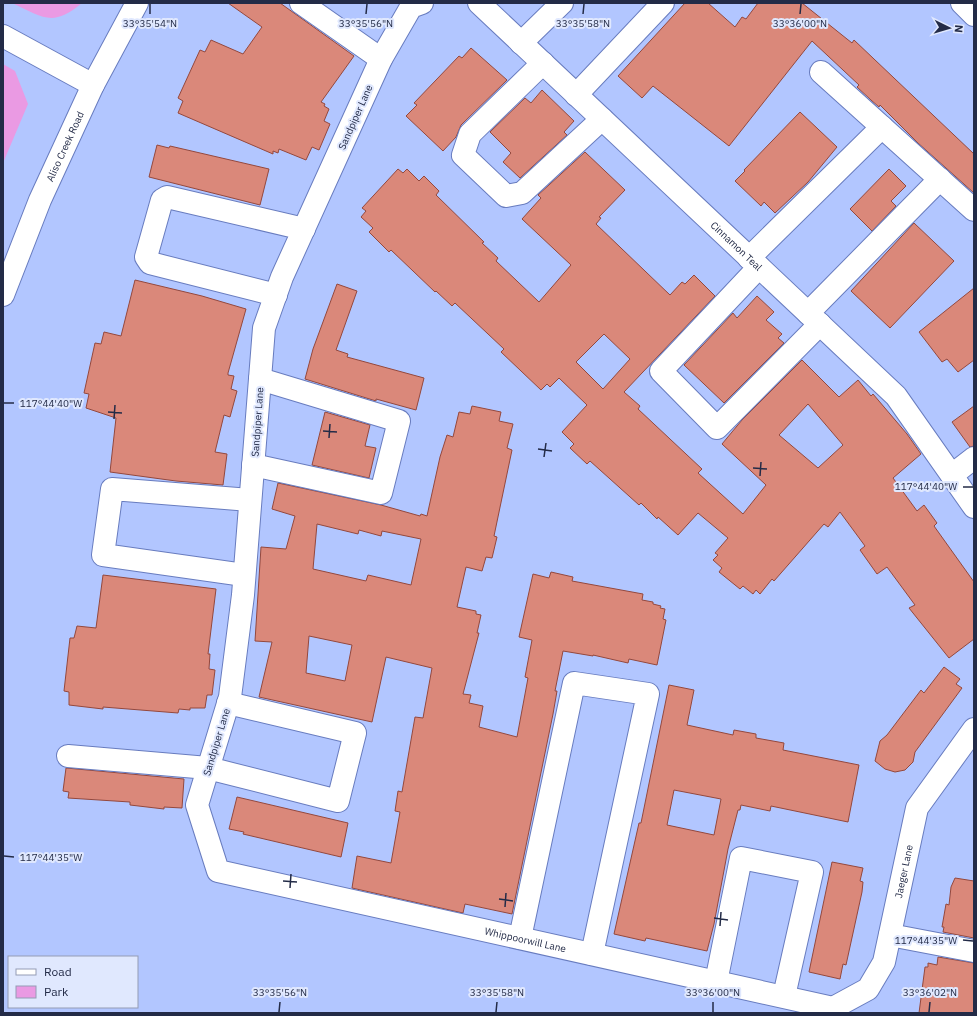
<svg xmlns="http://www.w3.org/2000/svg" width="977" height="1016" viewBox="0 0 977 1016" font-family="'IBM Plex Sans',sans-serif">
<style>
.green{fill:#ea9ae3}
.building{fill:#da887a;stroke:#94483d;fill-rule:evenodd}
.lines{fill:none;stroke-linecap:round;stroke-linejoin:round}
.minor-casing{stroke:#687cbf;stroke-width:24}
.major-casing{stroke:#687cbf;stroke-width:24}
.minor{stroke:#fff;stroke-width:22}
.major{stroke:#fff;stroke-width:22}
.ticks{fill:none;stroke:#232b47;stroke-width:1.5}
.labels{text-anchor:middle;stroke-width:4;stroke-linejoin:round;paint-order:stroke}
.street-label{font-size:10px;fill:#232b47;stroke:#e0e8fe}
.ticks-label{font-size:10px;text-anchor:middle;fill:#232b47;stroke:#e0e8fe;stroke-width:4;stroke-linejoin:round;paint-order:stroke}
</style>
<rect width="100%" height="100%" fill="#b2c6ff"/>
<path class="green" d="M12,3H82C52,28 43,17 12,3Z
M3,64L15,71L28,104L3,163Z"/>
<path class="building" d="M228,3H280L354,56L321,102L325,104L324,106L329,109L324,121L330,124L319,150L312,147L306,160L279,149L278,153L273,151V154L178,113L183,101L178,98L200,50L205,52L211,40L243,54L262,27Z
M685,3H708L735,27L742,17L746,19L758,3H802L852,43L854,40L974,154V193L918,143L880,105L879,107L871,100L857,87L859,85L812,41L729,146L653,86L642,98L618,76Z
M471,48L507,80L461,125L456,137L443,151L406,116L417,105L414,103L459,56L462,58Z
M542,90L574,121L564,132L567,135L520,178L503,162L511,153L490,132L525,98L531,103Z
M800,112L837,147L808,182L775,213L764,202L761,206L735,181L745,171L744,170Z
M157,145L169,148L170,146L269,169L260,205L149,177Z
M585,152L625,190L599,217L601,218L596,224L670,295L682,282L685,284L694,275L715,296L624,392L640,406L638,409L702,469L698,473L743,514L766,485L722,444L742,420L802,360L839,397L858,380L871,396L873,394L907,434L921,454L893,478L917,511L924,505L937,523L934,526L974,582V639L949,658L909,608L915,605L887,567L877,574L860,550L865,546L840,512L828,527L824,524L774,581L772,579L760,594L756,590L753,594L743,586L740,589L719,572L722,568L713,560L718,555L715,553L728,538L698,513L678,535L658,517L657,519L641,503L639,505L590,461L587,464L570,448L574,444L562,432L587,405L559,378L550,387L547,384L541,390L501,352L504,349L455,303L452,306L436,291L435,292L391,250L389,252L369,232L373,228L361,217L366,211L362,208L398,169L403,173L407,169L419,181L424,176L439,191L436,195L484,242L482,243L498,258L496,261L539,302L571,265L522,219L541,198L538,195ZM604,334L630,359L603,389L576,362ZM808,404L843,445L818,468L779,435Z
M889,169L906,186L891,201L896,206L872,231L850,209Z
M914,223L954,261L890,328L851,291Z
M135,280L202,296L246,309L228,373V375L234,376L231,389L237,391L230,417L224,415L215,452L227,454L223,485L176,481L110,472L116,418L86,408L89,394L84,393L95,343L101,344L104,332L121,336Z
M337,284L357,291L336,350L348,354L347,357L424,378L416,410L376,399V401L305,379L313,349Z
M974,288V360L958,372L947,359L942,362L919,332Z
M757,296L774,312L766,320L782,334L778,338L784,343L724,403L684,365L733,313L737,318Z
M472,406L501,412L499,421L513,424L507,448L512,450L494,536L497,537L492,558L486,557L482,571L466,567L457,607L476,611V614L481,615L477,633H479L463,694L471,695L469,703L483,706L479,727L517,737L528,678L525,677L532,640L519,637L533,574L549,578L551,572L573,577L572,581L643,594L642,600L653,602V604L661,606L660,608L665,609L663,619L666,620L657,665L629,659L628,663L593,655V656L563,651L555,691H557L553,714L512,914L465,904L463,913L352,888L357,856L391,863L400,812L395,811L398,791L402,792L415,717L423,718L432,668L386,657L372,722L259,697L272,642L255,641L261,547L286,549L295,516L272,509L278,483L381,505L420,516L421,514L427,516L440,457L447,435L453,437L459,412L470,414ZM317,524L358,534L359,530L381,536L382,531L421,539L411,585L368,575L366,581L313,569ZM309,636L352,645L345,681L306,673Z
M974,406V446L970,447L952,422Z
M325,412L370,425L365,446L376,448L369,478L312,465Z
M103,575L216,589L208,654H210L209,669L215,670L212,695H207L205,708H190V710L179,709L178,713L103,707V709L69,705V692L64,691L70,638H74L77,626L96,628Z
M944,667L960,679L956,684L962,688L915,752L913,762L905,770L895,772L885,769L875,761L880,741L887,735L921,690L924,693Z
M669,685L694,690L687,725L733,735L734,730L756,734V738L784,743L783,750L859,765L848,822L771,806L770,811L741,805L740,810H738L728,849L714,924L707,951L646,938L645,941L614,934L639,823H641ZM674,790L721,799L714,835L667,825Z
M66,768L184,779L182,808L164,807V809L130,805V802L68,798L69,792L63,791Z
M237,797L348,823L341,857L243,834L244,832L229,829Z
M832,862L863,868L860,881L863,882L862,892L846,965L843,964L840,979L809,972Z
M955,878L974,881V938L943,932L944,927H942L946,904L949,905L951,887Z
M938,957L974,963V1013H919L925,967H928V963L937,965Z"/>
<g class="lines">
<g class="minor-casing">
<g id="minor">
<path d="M301,3L381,59"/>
<path id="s1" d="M422,3L411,7L381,59L282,277L264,328L243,595L230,697L197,805L218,871L833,1008L868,989L884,962L917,808L974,729"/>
<path id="s2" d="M479,3L896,396L974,507"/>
<path d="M3,36L93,85"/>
<path d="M521,43L562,3"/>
<path d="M543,63L470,134L463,155L506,196L522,193L602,119"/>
<path d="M821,72L974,210"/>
<path d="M576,95L663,3"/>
<path d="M749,258L882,127"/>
<path d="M759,267L661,371L717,428L820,324"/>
<path d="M276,295L150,263L146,257L162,200L167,197L304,229"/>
<path d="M808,313L940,179"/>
<path d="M253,465L381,493L399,421L260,379"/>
<path d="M952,475L974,458"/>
<path d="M244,575L103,555L112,489L250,500"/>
<path d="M68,756L208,768L338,801L355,733L228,703"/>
<path d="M890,935L974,951"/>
<path d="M520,938L574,683L648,694L592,954"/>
<path d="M716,982L741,858L812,872L784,996"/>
</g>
</g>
<g class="major-casing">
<g id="major">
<path d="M962,3L974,15"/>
<path id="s3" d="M3,295L40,200L93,85L137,3"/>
</g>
</g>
<use href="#minor" class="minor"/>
<use href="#major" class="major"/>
</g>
<path class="ticks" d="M150,14V4M366,14L367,4M583,14L584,4M800,14L801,4M4,403H14M108,412L122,413M114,419L115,405M323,431L337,432M329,438L330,424M538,449L552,451M544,457L546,443M753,468L767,469M760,476L761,462M963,487H973M4,856L14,857M283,881L297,882M290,888L291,874M499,899L513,901M505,907L506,893M714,918L728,920M720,926L721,912M963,940L973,941M279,1012L280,1002M496,1012L497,1002M713,1012V1002M929,1012L930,1002"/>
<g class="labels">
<g class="street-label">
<text transform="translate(355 117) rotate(-66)" y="4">Sandpiper Lane</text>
<text dy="4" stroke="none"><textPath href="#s3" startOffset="161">Aliso Creek Road</textPath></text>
<text dy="4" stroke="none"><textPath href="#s2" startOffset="354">Cinnamon Teal</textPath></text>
<text transform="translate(257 422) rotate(-86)" y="4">Sandpiper Lane</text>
<text transform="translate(216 742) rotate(-73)" y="4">Sandpiper Lane</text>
<text dy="4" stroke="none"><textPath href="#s1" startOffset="1712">Jaeger Lane</textPath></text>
<text dy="4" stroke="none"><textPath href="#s1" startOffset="1233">Whippoorwill Lane</textPath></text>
</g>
</g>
<g class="ticks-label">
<text x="150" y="27">33°35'54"N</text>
<text x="366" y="27">33°35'56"N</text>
<text x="583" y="27">33°35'58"N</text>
<text x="800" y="27">33°36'00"N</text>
<text x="51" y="407">117°44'40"W</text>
<text x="926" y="490">117°44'40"W</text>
<text x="51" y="861">117°44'35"W</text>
<text x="926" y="944">117°44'35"W</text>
<text x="280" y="996">33°35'56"N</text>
<text x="497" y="996">33°35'58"N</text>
<text x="713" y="996">33°36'00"N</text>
<text x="930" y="996">33°36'02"N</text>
</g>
<rect width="977" height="1016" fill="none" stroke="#232b47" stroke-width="8"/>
<rect x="8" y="956" width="130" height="52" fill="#e0e8fe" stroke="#949cb5"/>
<rect x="16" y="969" width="20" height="6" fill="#ffffff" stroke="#949cb5"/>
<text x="44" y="976" font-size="12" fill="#232b47">Road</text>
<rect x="16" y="986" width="20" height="12" fill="#ea9ae3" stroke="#949cb5"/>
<text x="44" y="996" font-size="12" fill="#232b47">Park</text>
<g transform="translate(949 28) rotate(95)" stroke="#e0e8fe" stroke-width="3" paint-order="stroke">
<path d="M0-3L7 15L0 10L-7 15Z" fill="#232b47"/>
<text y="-6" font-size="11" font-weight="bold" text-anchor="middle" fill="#232b47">N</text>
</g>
</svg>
